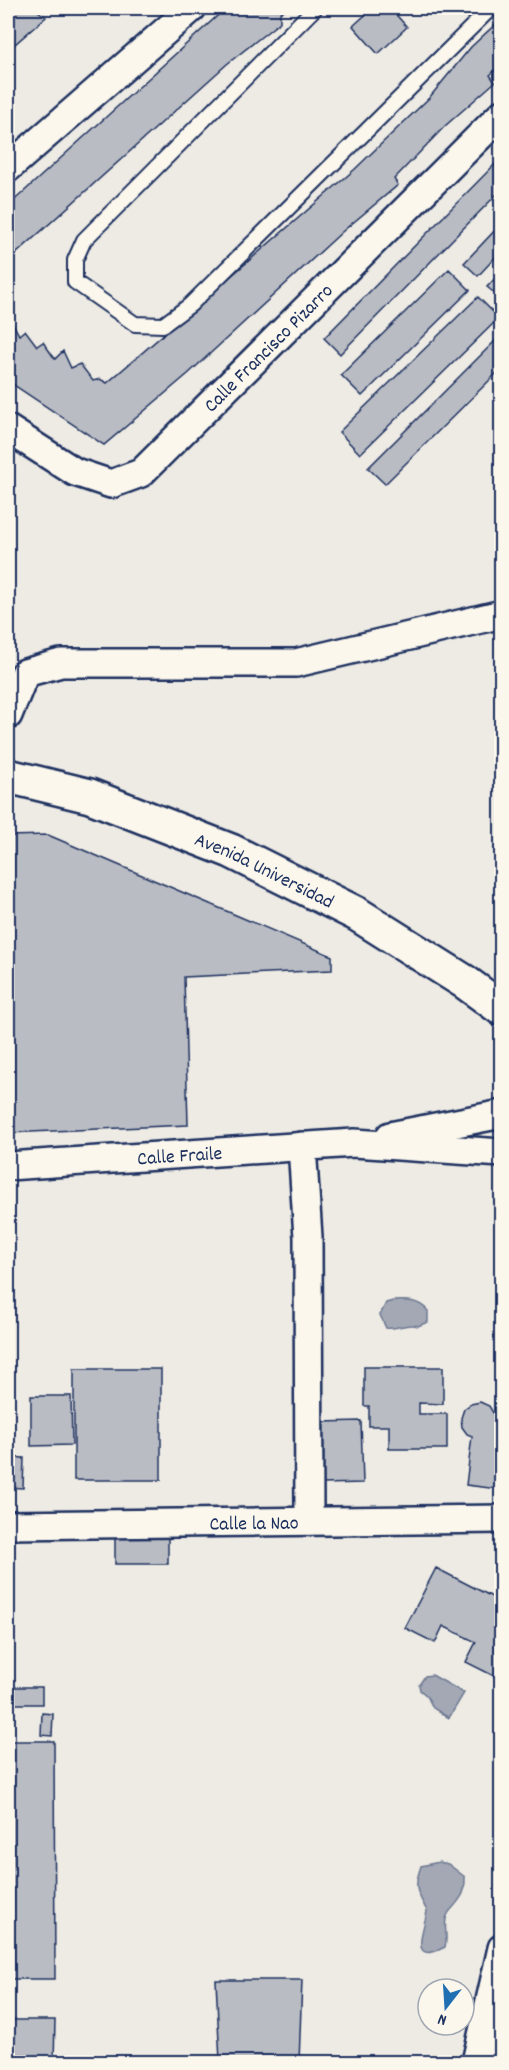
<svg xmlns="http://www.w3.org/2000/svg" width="509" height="2070" viewBox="0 0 509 2070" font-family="Dekko,sans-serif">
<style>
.water{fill:#a3a8b4;stroke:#6d7892;stroke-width:1.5}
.building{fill:#b9bcc3;stroke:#1b2f5e;stroke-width:1.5}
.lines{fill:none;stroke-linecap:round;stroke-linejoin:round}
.service-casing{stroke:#1b2f5e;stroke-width:18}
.minor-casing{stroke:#1b2f5e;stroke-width:32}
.secondary-casing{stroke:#1b2f5e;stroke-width:38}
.service{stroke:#fbf7ec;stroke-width:14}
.minor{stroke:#fbf7ec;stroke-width:27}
.secondary{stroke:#fbf7ec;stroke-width:33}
.labels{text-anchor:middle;stroke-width:6;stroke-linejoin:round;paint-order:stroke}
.street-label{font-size:20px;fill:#1b2f5e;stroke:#fbf7ec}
</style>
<rect width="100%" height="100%" fill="#eeebe4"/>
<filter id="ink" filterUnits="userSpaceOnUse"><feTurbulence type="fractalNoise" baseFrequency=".0167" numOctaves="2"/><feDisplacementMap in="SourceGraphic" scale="12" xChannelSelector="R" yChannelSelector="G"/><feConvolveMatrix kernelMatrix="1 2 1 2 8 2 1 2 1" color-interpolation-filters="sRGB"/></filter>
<g filter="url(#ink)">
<path class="water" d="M393,1301C407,1300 419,1300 428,1311V1322L418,1326C406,1322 398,1330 386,1328L380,1315L386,1303Z
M432,1675L464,1693L449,1718L433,1708L427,1696L420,1690L419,1685L425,1676Z
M439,1862L448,1864L465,1877C465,1886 465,1893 459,1900C455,1907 447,1911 446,1919C444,1929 448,1937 445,1947C406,1967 425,1927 427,1911C417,1891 413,1889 421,1866Z"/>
<path class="building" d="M8,8H34L46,17L8,50Z
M226,8H287L280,13V22L227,64L8,261V206Z
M373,8H390L407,27L378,54L353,26Z
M502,18V64L490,75L495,82L445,126L394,179L398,185L343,231L188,374L104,445L8,381V317L9,316L19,335L25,330L37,346L43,342L55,359L63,351L71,368L80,364L93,381L100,379L107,383L354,170L429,98L471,47Z
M502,157V189L340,354L324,338Z
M502,223V250L478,276L464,263Z
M449,269L470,290L362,396L341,375Z
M502,271V299L487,287Z
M478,297L499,318L360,454L339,432Z
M502,334V368L385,484L368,468Z
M48,835L332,956V970L184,977L188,1125L8,1133V836Z
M364,1367H443V1404L419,1403V1414H447V1449H389V1426H369V1406H364Z
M74,1369H161V1480H74Z
M31,1396H71L72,1445L31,1446Z
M480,1402L489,1406L495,1416L502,1411V1484H499L498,1489L466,1485L472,1436L467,1434L462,1427L461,1418L464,1409L471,1404Z
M361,1421L363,1483L322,1484L321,1422Z
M8,1457L24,1458L23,1488L8,1487Z
M115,1538H168V1564H115Z
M436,1568L502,1602V1666L496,1677L466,1662L476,1642L443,1626L435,1643L405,1628Z
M8,1687H42V1704H8Z
M42,1713L53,1714L52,1736L41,1735Z
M8,1741H54L55,1979H8Z
M216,1980H302L299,2062H220Z
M8,2020H55L54,2062H8Z"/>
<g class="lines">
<g class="service-casing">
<path id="service" d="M315,8L84,240L75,260V282L135,324L163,325L190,305L491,8"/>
</g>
<g class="minor-casing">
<g id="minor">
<path d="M8,168L192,8"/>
<path id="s1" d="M8,429L75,472L111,484L141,473L502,114"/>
<path d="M8,715L25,673L61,663H296L502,614"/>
<path d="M390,1136L502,1114"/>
<path d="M302,1146L308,1237L309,1521"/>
<path id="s2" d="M8,1166L354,1143L502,1153"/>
<path id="s3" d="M8,1525L502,1519"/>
<path d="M476,2062L502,1948"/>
</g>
</g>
<g class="secondary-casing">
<g id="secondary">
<path id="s4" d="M8,776L90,796L231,851L357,914L465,982L502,1009"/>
</g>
</g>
<use href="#service" class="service"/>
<use href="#minor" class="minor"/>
<use href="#secondary" class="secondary"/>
</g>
</g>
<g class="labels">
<g class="street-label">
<text dy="7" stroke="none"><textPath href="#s1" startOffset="328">Calle Francisco Pizarro</textPath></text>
<text dy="7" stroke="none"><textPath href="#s4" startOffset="274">Avenida Universidad</textPath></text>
<text dy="7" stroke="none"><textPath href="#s2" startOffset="172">Calle Fraile</textPath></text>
<text dy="7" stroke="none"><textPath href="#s3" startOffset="246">Calle la Nao</textPath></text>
</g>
</g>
<rect width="509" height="2070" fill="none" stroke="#fbf7ec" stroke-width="30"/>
<rect x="15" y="15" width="479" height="2040" fill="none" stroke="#1b2f5e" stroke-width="2" filter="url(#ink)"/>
<g transform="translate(446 2007) rotate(197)"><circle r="28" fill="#fbf7ec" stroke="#a1a7b3" stroke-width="1.5"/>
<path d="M0-4.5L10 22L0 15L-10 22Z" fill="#1f6fb2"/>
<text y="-9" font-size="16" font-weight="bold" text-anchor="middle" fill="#1b2f5e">N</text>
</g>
</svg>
